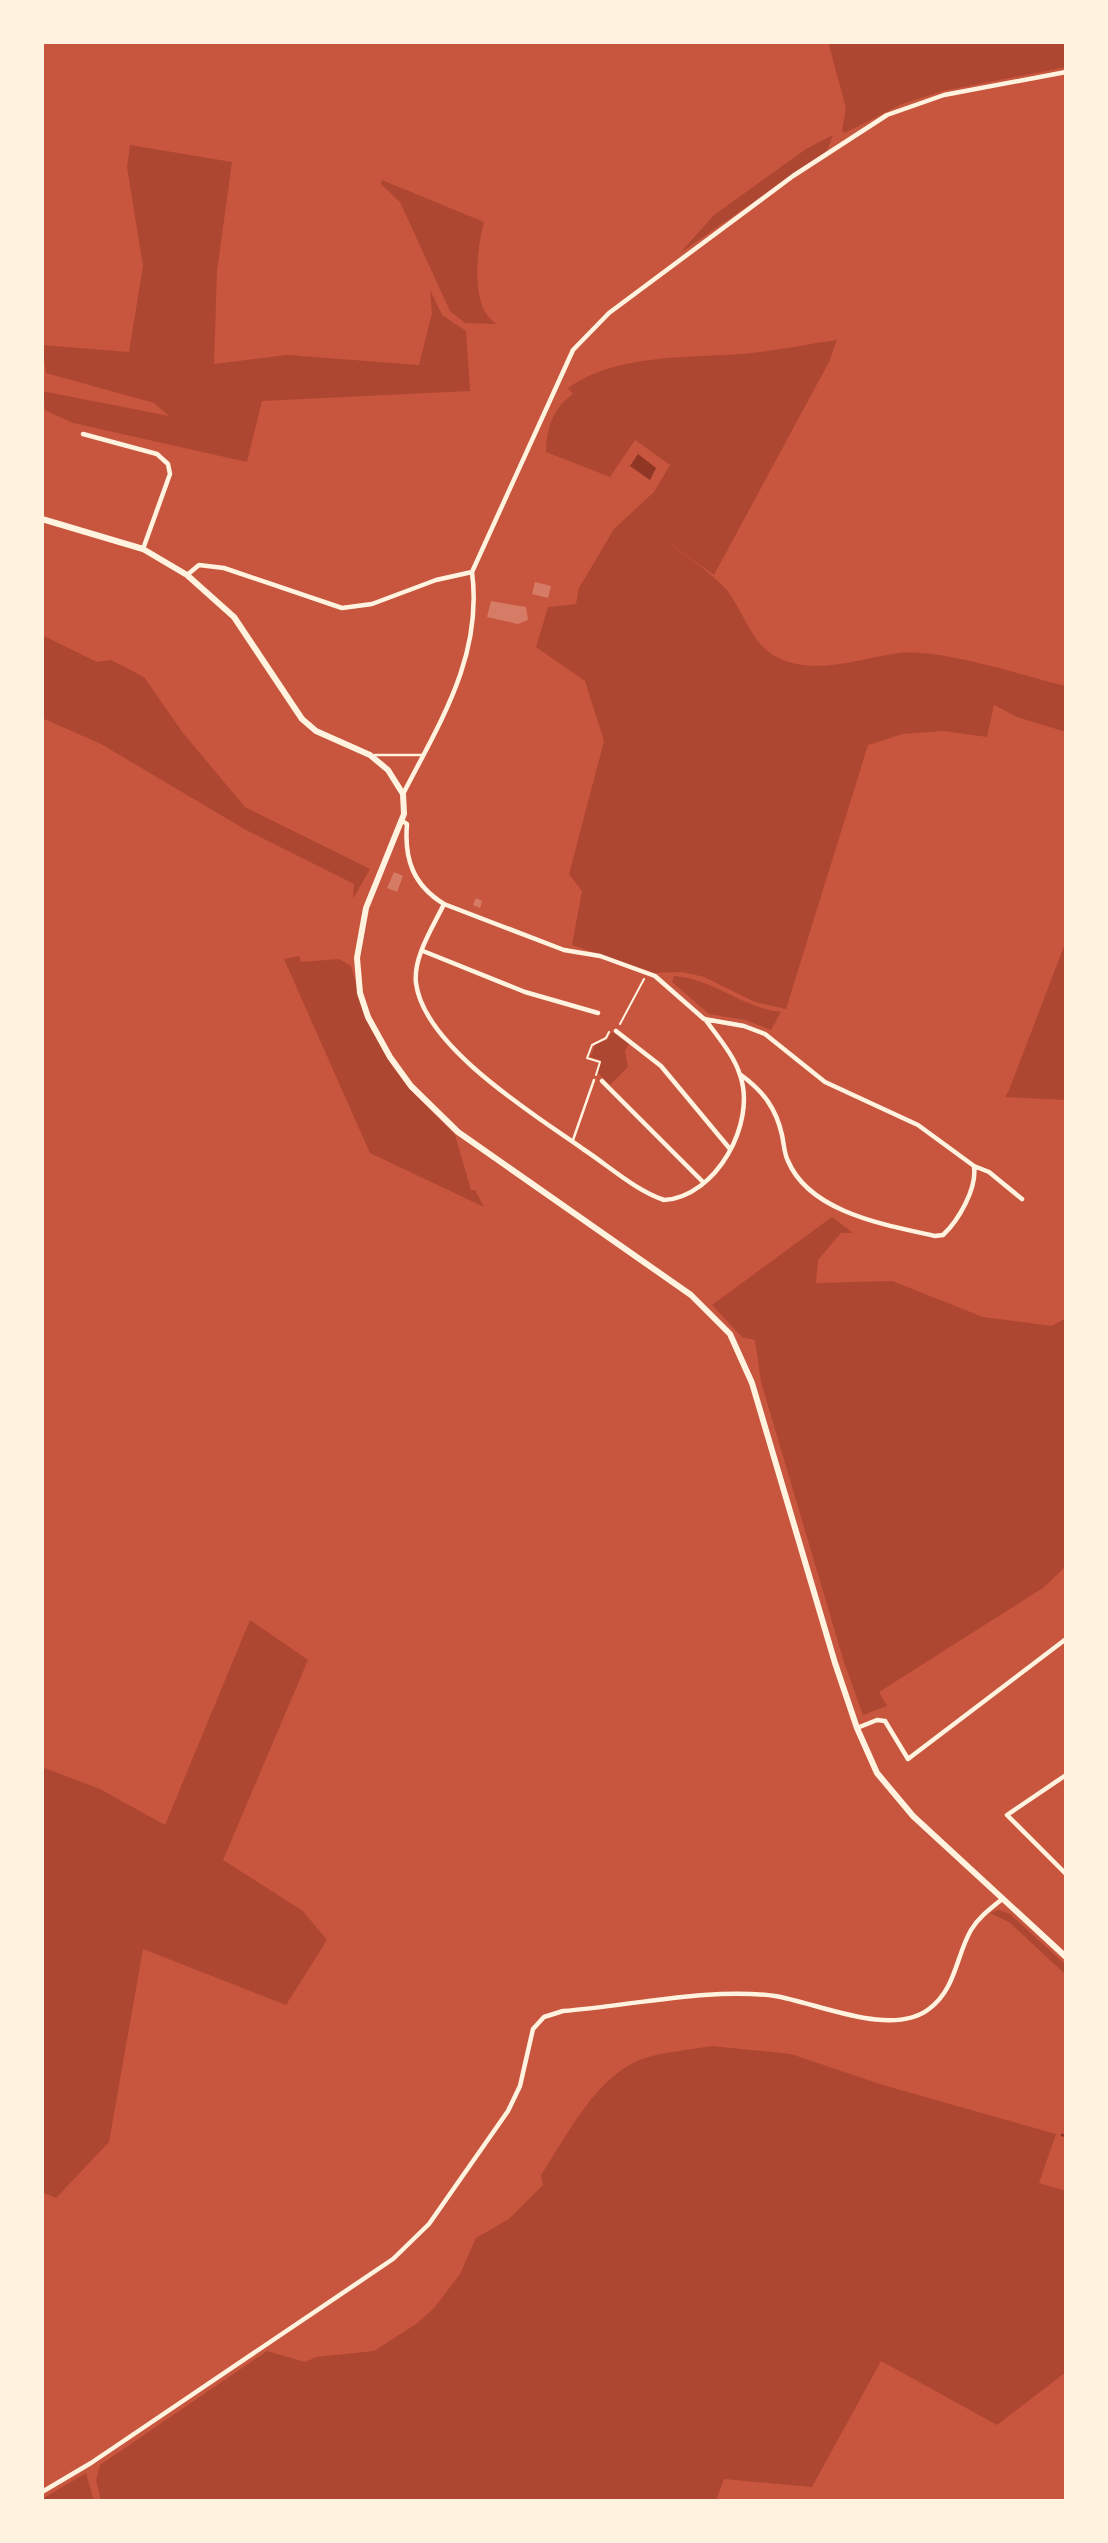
<svg xmlns="http://www.w3.org/2000/svg" width="1108" height="2543" viewBox="0 0 1108 2543" font-family="Spectral,serif">
<style>
.green{fill:#ae4732}
.water{fill:#8f3625}
.lines{fill:none;stroke-linecap:round;stroke-linejoin:round}
.stream{stroke:#8f3625;stroke-width:2.5}
.building{fill:#d67c66}
.path{stroke:#fff3e0;stroke-width:2}
.service{stroke:#fff3e0;stroke-width:2.5}
.minor{stroke:#fff3e0;stroke-width:4.5}
.tertiary{stroke:#fff3e0;stroke-width:6}
</style>
<rect width="100%" height="100%" fill="#c8553d"/>
<path class="green" d="M828,42H1066V67L943,91L902,104L845,133L842,131L846,108Z
M833,135L827,151L680,253L714,215L806,149Z
M130,145L232,162L217,271L214,364L287,355L419,365L432,313L430,290L442,315L466,331L470,391L262,401L247,462L73,423L45,410L42,391L169,416L154,403L46,373L42,345L129,352L143,266L127,167Z
M382,180L484,222C477,248 469,309 497,324L465,323L450,311L400,202L381,184Z
M837,340L829,362L714,575L656,534C678,551 705,567 724,587C741,605 749,640 773,655C811,678 860,658 899,653C944,649 1020,675 1066,686V732L1017,717L994,705L987,737L944,731L903,734L868,745L786,1009L755,1002L704,977L682,972L655,973L572,945L582,891L569,874L604,741L585,681L536,647L548,607L576,604L579,588L614,529L654,492L670,465L635,440L610,477L546,452C547,427 553,408 573,394L568,388C618,352 692,359 751,353C780,350 808,344 837,340Z
M42,635L97,662L111,660L144,677L183,733L245,807L370,869L353,899L354,884L246,830L101,744L42,718Z
M1066,941V1100L1005,1097L1009,1090Z
M299,956L301,962L339,959L351,966L366,1019L389,1061L409,1088L455,1135L471,1190H475L484,1207L370,1153L284,959Z
M674,976C714,979 742,1008 781,1012L771,1030L745,1020L709,1014L672,982Z
M612,1032L630,1042L625,1051L628,1067L610,1085L598,1073L601,1060L590,1057L596,1044L607,1040Z
M832,1217L853,1233H841L818,1260L816,1283L892,1281L983,1317L1052,1326L1066,1318V1566L1043,1588L879,1692L887,1706L863,1715L844,1662L761,1382L755,1340L742,1337L712,1305Z
M250,1620L308,1660L223,1860L303,1911L327,1940L286,2005L143,1949L109,2142L56,2198L42,2192V1767L100,1789L165,1825Z
M999,1910L1010,1914L1066,1965V1975L1009,1922L990,1913Z
M711,2046L791,2054L883,2085L1056,2134L1039,2183L1066,2191V2372L997,2425L881,2361L812,2487L724,2479L716,2501H101L96,2480L100,2465L267,2351L305,2362L316,2357L374,2351L416,2324L434,2308L460,2274L476,2238L509,2219L543,2185L541,2175C567,2136 595,2077 642,2059C663,2052 689,2050 711,2046Z
M86,2473L94,2501H42V2499Z"/>
<path class="water" d="M638,454L656,468L650,480L630,466Z"/>
<g class="lines">
<path class="stream" d="M1062,2135L1066,2136"/>
</g>
<path class="building" d="M535,582L551,586L548,598L532,594Z
M491,601L526,607L528,620L518,624L487,617Z
M394,872L403,876L397,892L387,888Z
M476,898L482,901L480,908L473,905Z"/>
<g class="lines">
<path class="path" d="M620,1024L644,979
M596,1075L600,1062L587,1058L592,1045L606,1038L609,1032"/>
<path class="service" d="M375,755H423
M573,1140L594,1080"/>
<path class="minor" d="M83,434L157,454L168,464L170,474L143,549
M472,572L573,350L609,313L793,176L887,115L944,95L1066,72
M187,575L199,565L224,568L342,608L372,604L436,580L472,572
M403,794C440,722 483,656 472,572
M401,820L407,824C404,859 413,885 444,904L564,950L600,956L655,976L704,1019L744,1026L765,1034L825,1082L918,1125L974,1166L989,1172L1022,1199
M444,904C433,927 413,957 416,983C424,1047 535,1115 583,1149C609,1166 635,1190 664,1200C716,1197 757,1123 740,1075C734,1055 717,1036 705,1019
M423,951L525,992L598,1013
M616,1031L661,1066L730,1149
M741,1075C763,1091 776,1108 782,1135C784,1144 784,1153 788,1161C810,1213 887,1225 935,1236L943,1235C959,1220 977,1188 974,1167
M602,1081L704,1183
M857,1728L877,1720L885,1721L908,1759L1066,1639
M1066,1775L1007,1815L1066,1874
M42,2492L91,2463L393,2259L429,2224L508,2111L520,2086L533,2029L544,2017L563,2011C629,2006 710,1987 775,1996C818,2003 891,2038 929,2009C956,1989 956,1956 971,1930C978,1918 990,1909 1001,1900"/>
<path class="tertiary" d="M42,519L143,549L187,575L234,617L302,719L316,731L370,755L388,770L403,794L404,814L366,908L357,958L360,993L368,1017L390,1057L411,1086L458,1132L691,1295L730,1334L752,1383L835,1663L857,1728L877,1773L913,1816L1066,1957"/>
</g>
<rect width="1108" height="2543" fill="none" stroke="#fff3e0" stroke-width="88"/>
</svg>
